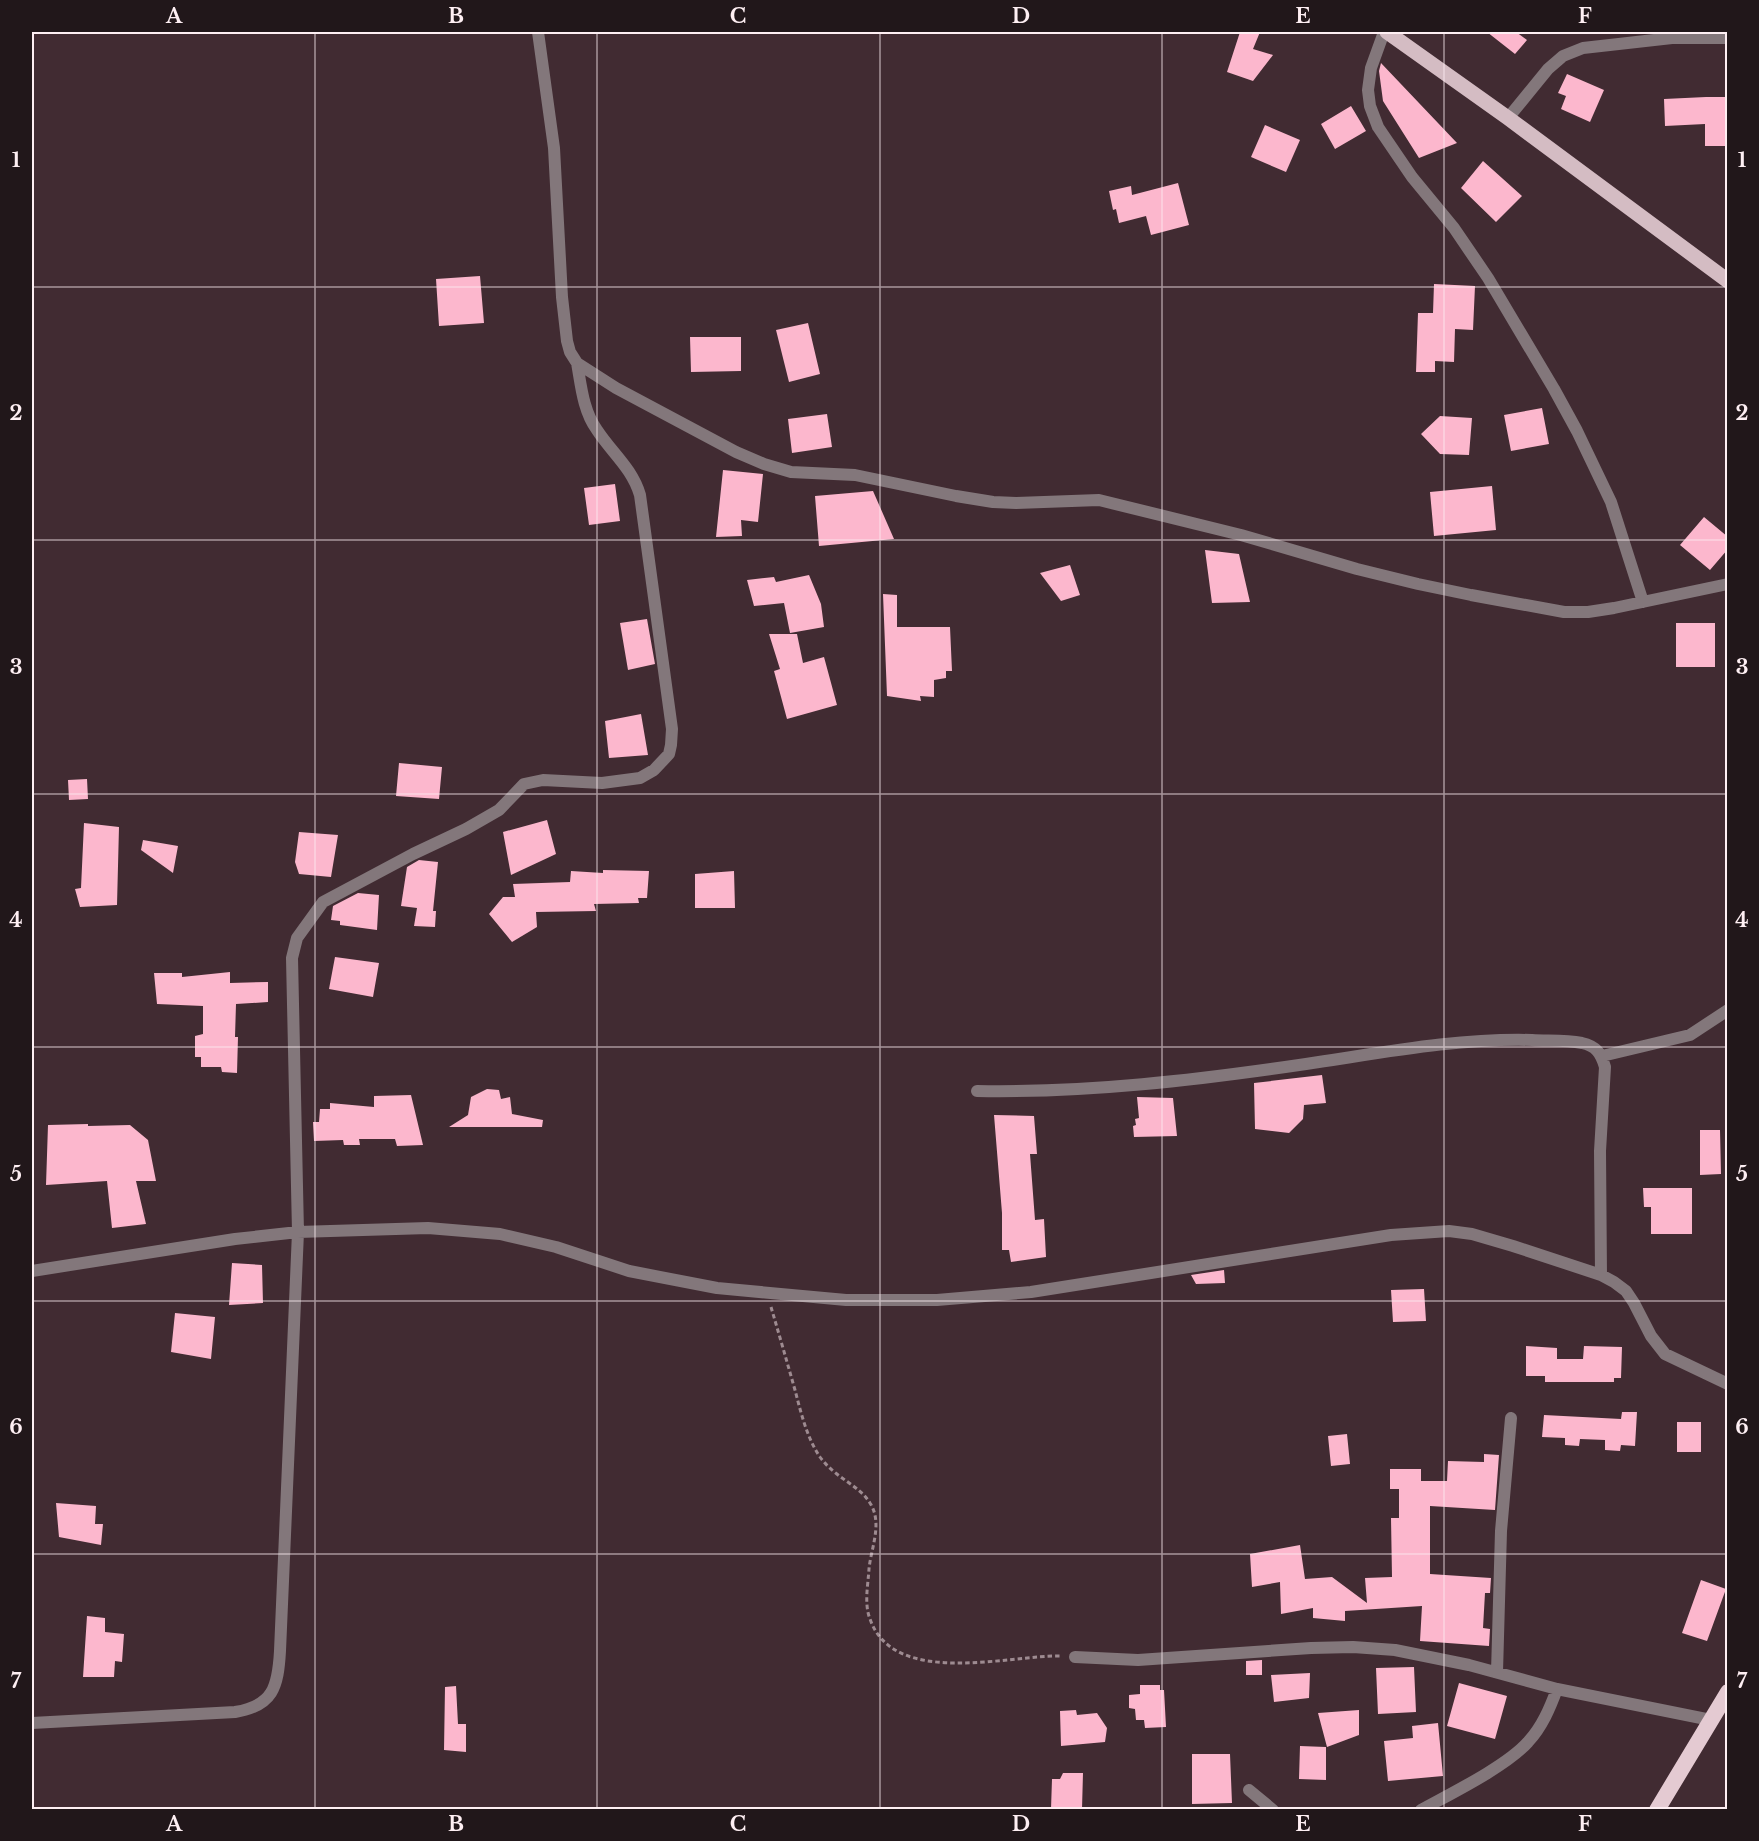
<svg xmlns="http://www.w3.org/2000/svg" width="1759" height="1841" viewBox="0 0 1759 1841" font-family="'Libre Baskerville',serif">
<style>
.building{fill:#fcb7cd}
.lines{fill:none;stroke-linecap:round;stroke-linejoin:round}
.path{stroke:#9e8b91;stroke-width:3;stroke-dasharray:4.5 3;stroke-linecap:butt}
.minor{stroke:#83777b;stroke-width:12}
.primary{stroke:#d4bcc3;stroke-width:15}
.trunk{stroke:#e4cad2;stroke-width:16}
.grid{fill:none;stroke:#feeff3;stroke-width:1.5;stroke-opacity:0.55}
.neatline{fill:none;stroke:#feeff3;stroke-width:2}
.grid-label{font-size:20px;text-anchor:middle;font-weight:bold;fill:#feeff3}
</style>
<rect width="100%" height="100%" fill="#412b32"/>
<path class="building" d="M1240,32H1260L1253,49L1273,55L1253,81L1227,72Z
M1487,32H1516L1527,40L1515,54Z
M1381,63L1457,143L1419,158L1383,101L1379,71Z
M1567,74L1604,90L1590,122L1561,109L1566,96L1558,93Z
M1706,97H1728V146H1705V124L1665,126L1664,99Z
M1351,106L1366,131L1335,149L1321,124Z
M1265,125L1300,140L1286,172L1251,157Z
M1483,161L1522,196L1496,222L1461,188Z
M1178,183L1189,225L1151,235L1146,216L1119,223L1116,209L1113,210L1109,191L1131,186L1132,195Z
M480,276L484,323L439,326L436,279Z
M1434,284L1475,286L1473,330L1455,329L1454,362L1435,361V372H1416L1418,313H1433Z
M808,323L820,374L789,382L776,330Z
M690,337H741V371L691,372Z
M1542,408L1549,444L1511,451L1504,415Z
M827,414L832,447L792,453L788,419Z
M1440,416L1472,418L1469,455L1440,454L1421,434Z
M723,470L763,474L758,522L741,520L742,536L716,537Z
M615,484L620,521L589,525L584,488Z
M1492,486L1496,530L1434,536L1430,492Z
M873,491L894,539L819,546L815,496Z
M1704,517L1728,537V549L1710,570L1680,545Z
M1205,550L1239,554L1250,602L1212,603Z
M1070,565L1080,595L1061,601L1040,573Z
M809,575L821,604L824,627L790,633L784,603L754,606L747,580L774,577L776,582Z
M883,594L897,595V627H950L952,671H946V678L934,680V697L920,696L921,701L887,696Z
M647,619L655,664L628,670L620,623Z
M1676,623H1715V667H1676Z
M769,634H797L803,663L824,657L837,705L787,719L774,671L780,669Z
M641,714L648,755L609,758L605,721Z
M399,763L442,767L439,799L396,796Z
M87,779L88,799L69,800L68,780Z
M547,820L556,854L511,875L503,832Z
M84,823L119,827L117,905L80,907L75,889L81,888Z
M299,832L338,835L331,877L299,874L295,862Z
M143,840L178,846L173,873L141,850Z
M419,860L438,862L433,911H436L435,927L414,926L417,908L401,906L407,867Z
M603,870L649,871L647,898H638L639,903L594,904L596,911L536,912L537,927L512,942L489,914L503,897H515L513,884L570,882L571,871L603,873Z
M734,871L735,908H695V874Z
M358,893L379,895L377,930L340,925V921L331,920L333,906Z
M335,957L379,963L373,997L329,989Z
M230,972V983L268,982V1002L236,1004L235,1037H238L237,1073L222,1072L221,1067H201V1057H195V1036L203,1034V1006L157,1004L154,973H182V977Z
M1322,1075L1326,1103L1304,1105L1303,1119L1289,1133L1255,1129L1254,1083Z
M487,1089L499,1090L501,1099L510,1097L512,1114L543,1120L542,1127H449L468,1115L471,1097Z
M411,1095L423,1145L397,1146L395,1139H359L360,1145H344L343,1140L314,1141L313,1122H319L320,1109H330V1103L374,1107V1096Z
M1137,1097L1173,1098L1177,1136L1134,1137L1133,1126L1136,1125L1135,1119L1139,1118Z
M994,1115L1034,1116L1037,1154H1030L1035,1220L1044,1219L1046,1257L1011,1262L1009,1250H1002V1213Z
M88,1124V1126L130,1125L148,1140L156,1181H136L146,1224L112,1228L107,1181L46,1185L48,1125Z
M1700,1130H1720L1721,1174L1700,1175Z
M1643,1188H1692V1234H1651V1207H1644Z
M232,1263L262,1265L263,1303L229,1305Z
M1224,1270L1225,1283L1196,1284L1191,1275Z
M1424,1289L1426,1321L1393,1322L1391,1290Z
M175,1313L215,1317L211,1359L171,1352Z
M1526,1346L1557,1348V1359H1583L1584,1346L1622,1347L1621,1378H1614V1382H1545V1376H1526Z
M1622,1412H1637L1635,1446L1621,1445L1620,1451L1605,1450V1440L1580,1439L1579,1446L1565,1445V1438L1542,1437L1544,1415L1621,1419Z
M1677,1422H1701V1452H1677Z
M1347,1434L1350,1464L1331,1466L1328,1436Z
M1484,1454L1499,1455L1495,1510L1430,1506V1574L1491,1578L1490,1593H1485L1483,1628L1490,1629L1489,1646L1420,1641L1422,1606L1345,1611V1621L1313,1618V1608L1281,1614L1280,1582L1252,1587L1250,1554L1300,1545L1305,1579L1332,1577L1367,1603L1365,1578L1392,1577L1391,1518H1399V1489H1390V1469H1421V1481H1447L1448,1461L1484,1462Z
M56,1503L96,1506L95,1524H103L101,1545L59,1537Z
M1701,1580L1726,1589L1707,1641L1682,1633Z
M87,1616L105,1618V1632L124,1634L122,1662L115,1661L114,1677H83Z
M1262,1660V1675H1246V1661Z
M1414,1667L1416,1712L1378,1714L1376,1668Z
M1310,1673L1309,1698L1274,1702L1271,1675Z
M1459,1683L1507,1696L1495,1739L1447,1726Z
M1140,1685H1160V1690H1164L1166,1727L1145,1728L1144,1720H1136L1135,1709L1129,1708V1695L1140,1694Z
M456,1686L458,1724H466V1752L444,1750L445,1687Z
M1076,1710L1077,1715L1097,1713L1107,1728L1105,1742L1061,1746L1060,1711Z
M1359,1710V1735L1327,1747L1318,1713Z
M1438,1723L1443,1776L1388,1781L1384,1741L1413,1738L1412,1726Z
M1300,1746L1326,1747V1780L1299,1779Z
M1192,1754H1230L1232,1803L1192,1804Z
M1063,1773H1083L1082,1809H1051L1052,1779H1060Z"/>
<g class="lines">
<path class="path" d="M771,1307C779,1334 787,1362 795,1390C801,1413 807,1438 820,1457C835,1478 859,1485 870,1503C883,1523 871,1548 869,1569C868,1585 864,1604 870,1619C894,1688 1008,1655 1061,1656"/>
<path class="minor" d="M538,32L554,148L562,297L567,341L570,352L577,363L616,388L736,452L764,464L791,472L855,475L956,496L993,502L1016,503L1099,500L1241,535L1357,569L1418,584L1471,595L1564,612H1588L1614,608L1728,584
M1384,32L1371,68L1368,90L1370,106L1378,127L1412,177L1454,228L1488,278L1554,389L1577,431L1611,502L1643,602
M1508,118L1548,69L1563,56L1583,48L1672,38H1728
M1602,1056L1690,1035L1728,1010
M977,1091C1088,1093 1197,1080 1306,1064C1381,1053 1456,1038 1532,1040C1548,1041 1565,1040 1582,1043C1596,1046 1601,1053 1605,1067L1600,1151L1601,1275
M32,1271L235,1239L298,1232L428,1228L500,1234L556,1247L629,1271L717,1288L846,1300H937L1031,1292L1391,1235L1449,1231L1472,1234L1513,1246L1601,1275L1614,1282L1626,1291L1634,1303L1651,1336L1665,1354L1728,1384
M1075,1657L1138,1660L1311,1648L1353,1647L1395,1650L1469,1665L1557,1689L1711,1720
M1497,1672L1501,1531L1511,1418
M32,1723L235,1712C273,1706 278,1687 280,1651L298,1232L292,958L297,938L323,902L413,854L466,829L499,810L524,784L543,780L602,783L640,778L654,770L669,754L671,745L672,729L640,495C632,468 612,453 597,430C583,411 581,385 577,363
M1249,1790L1273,1810
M1421,1810C1450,1794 1507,1766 1528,1742C1542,1727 1550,1708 1557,1689"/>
<path class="primary" d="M1387,32L1508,118L1728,281"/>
<path class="trunk" d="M1657,1810L1728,1692"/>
</g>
<path class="grid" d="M315,32V1810M597,32V1810M880,32V1810M1162,32V1810M1444,32V1810M32,287H1728M32,540H1728M32,794H1728M32,1047H1728M32,1301H1728M32,1554H1728"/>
<rect width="1759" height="1841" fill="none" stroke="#21171a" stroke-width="66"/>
<rect x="33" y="33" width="1693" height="1775" class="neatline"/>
<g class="grid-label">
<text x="174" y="23">A</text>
<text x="456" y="23">B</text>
<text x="738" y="23">C</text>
<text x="1021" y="23">D</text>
<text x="1303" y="23">E</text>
<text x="1585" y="23">F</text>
<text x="16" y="167">1</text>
<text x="1742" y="167">1</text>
<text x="16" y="420">2</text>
<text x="1742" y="420">2</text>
<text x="16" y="674">3</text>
<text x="1742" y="674">3</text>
<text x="16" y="927">4</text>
<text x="1742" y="927">4</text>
<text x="16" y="1181">5</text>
<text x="1742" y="1181">5</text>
<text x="16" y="1434">6</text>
<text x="1742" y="1434">6</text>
<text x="16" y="1688">7</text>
<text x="1742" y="1688">7</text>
<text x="174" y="1831">A</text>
<text x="456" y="1831">B</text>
<text x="738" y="1831">C</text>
<text x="1021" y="1831">D</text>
<text x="1303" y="1831">E</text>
<text x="1585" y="1831">F</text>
</g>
</svg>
